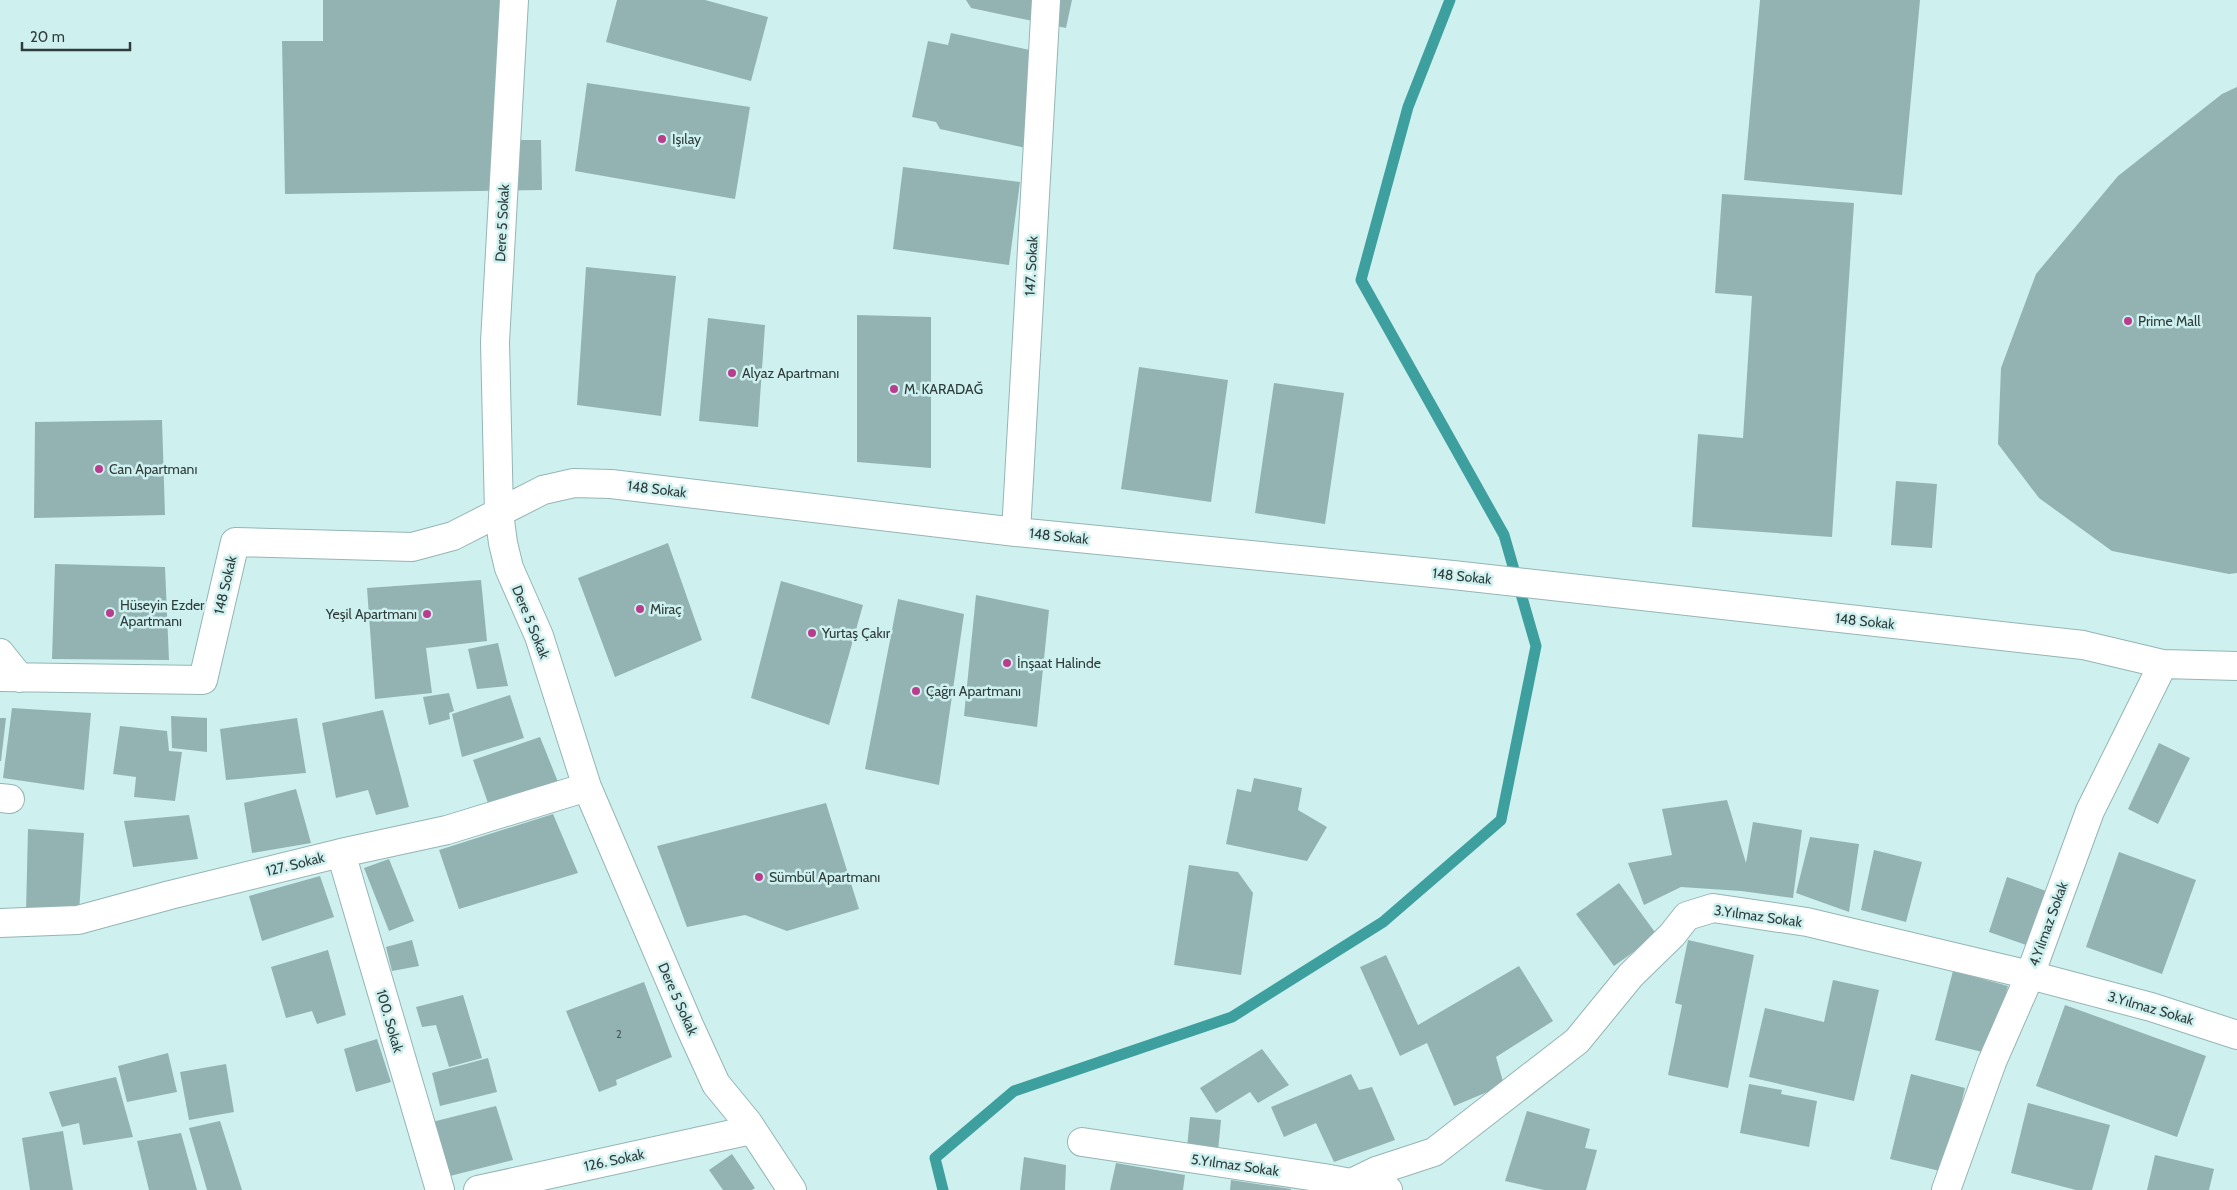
<svg xmlns="http://www.w3.org/2000/svg" width="2237" height="1190" viewBox="0 0 2237 1190" font-family="Cabin,sans-serif">
<style>
.lines{fill:none;stroke-linecap:round;stroke-linejoin:round}
.stream{stroke:#3e9f9f;stroke-width:11}
.building{fill:#93b3b3}
.street-casing{stroke:#95b5b5;stroke-width:30}
.street{stroke:#fff;stroke-width:28}
.poi-dot{fill:#ba3d8d;stroke:#cef0ef;stroke-width:2}
.labels{text-anchor:middle;stroke-width:5;stroke-linejoin:round;paint-order:stroke}
.number-label{font-size:11px;fill:#485a5a}
.poi-label{font-size:14px;fill:#2f3c3c;stroke:#cef0ef;text-anchor:start}
.street-label{font-size:14px;fill:#2f3c3c;stroke:#cef0ef}
</style>
<rect width="100%" height="100%" fill="#cef0ef"/>
<g class="lines">
<path class="stream" d="M943,1190L935,1158L1014,1091L1232,1017L1383,922L1501,820L1536,646L1504,535L1361,280L1408,107L1450,0"/>
</g>
<path class="building" d="M323,0H512L515,140H541L542,190L285,194L282,41H323Z
M617,0H705L768,17L751,81L606,42Z
M966,0H1072L1066,28L971,8Z
M1760,0H1920L1902,195L1744,180Z
M951,33L1039,52L1035,150L940,129L936,122L912,117L928,41L948,45Z
M587,83L750,107L735,199L575,171Z
M2237,87V573L2229,574L2112,551L2039,498L1998,444L2001,368L2036,274L2118,176L2222,94Z
M903,167L1020,182L1009,265L893,249Z
M1722,194L1854,203L1832,537L1692,527L1698,434L1743,438L1752,296L1715,293Z
M586,267L676,276L661,416L577,405Z
M857,315L931,317V468L857,462Z
M708,318L765,325L758,427L699,421Z
M1139,367L1228,380L1211,502L1121,489Z
M1274,383L1344,393L1325,524L1255,513Z
M162,420L165,515L34,518L35,422Z
M1896,481L1937,484L1932,548L1891,545Z
M668,543L702,640L615,677L578,578Z
M55,564L165,567L169,660L52,659Z
M481,580L487,641L426,648L432,693L375,699L367,588Z
M781,581L863,605L829,725L751,698Z
M976,595L1049,610L1037,727L964,716Z
M898,599L964,614L939,785L865,769Z
M498,643L508,686L477,689L468,649Z
M449,693L454,711L449,713L450,719L429,725L423,697Z
M510,695L524,738L462,757L452,714Z
M12,708L91,713L84,790L3,778Z
M383,710L409,807L376,815L368,790L336,798L322,723Z
M171,716L207,718V752L172,748Z
M0,718H6L1,761H0Z
M297,718L306,773L226,780L220,729Z
M120,726L167,731L169,751L182,752L175,801L134,797L136,777L113,774Z
M540,737L558,782L489,806L473,760Z
M2159,743L2190,758L2158,824L2128,809Z
M1254,778L1302,788L1298,810L1327,827L1307,861L1226,844L1237,789L1251,792Z
M296,789L311,843L252,853L244,803Z
M1727,800L1746,863L1753,822L1802,830L1793,898L1741,891L1681,887L1644,905L1628,863L1672,855L1662,809Z
M826,803L859,909L787,931L745,915L687,927L657,846Z
M553,814L578,873L459,909L439,850Z
M189,815L198,859L133,867L124,821Z
M28,829L84,833L79,913L26,912Z
M1810,837L1859,844L1849,912L1796,893Z
M1874,850L1922,862L1906,922L1861,910Z
M2119,852L2196,880L2162,974L2086,947Z
M389,859L414,921L389,931L364,868Z
M1189,865L1238,872L1253,893L1241,975L1174,965Z
M320,876L334,917L262,941L249,896Z
M2007,877L2066,898L2049,953L1989,932Z
M1619,883L1657,935L1614,966L1576,914Z
M412,940L419,966L392,971L386,947Z
M1688,940L1754,955L1728,1088L1668,1075L1682,1005L1675,1003Z
M328,950L346,1015L317,1024L312,1011L286,1018L271,967Z
M1386,955L1418,1025L1519,966L1553,1021L1496,1057L1504,1085L1454,1106L1427,1043L1400,1056L1360,967Z
M1953,971L2008,986L1990,1054L1935,1040Z
M1833,980L1879,990L1854,1101L1749,1077L1765,1008L1824,1022Z
M644,982L672,1057L616,1080L617,1085L599,1092L566,1011Z
M463,995L482,1058L449,1067L436,1025L422,1027L416,1007Z
M2065,1005L2206,1056L2177,1137L2036,1086Z
M377,1039L391,1082L356,1092L344,1049Z
M1262,1049L1289,1085L1258,1103L1250,1092L1216,1113L1200,1088Z
M168,1053L177,1092L127,1102L118,1066Z
M488,1058L497,1092L440,1106L432,1073Z
M226,1064L234,1112L189,1120L180,1072Z
M1351,1074L1359,1090L1372,1087L1395,1140L1334,1162L1316,1123L1284,1137L1271,1107Z
M1911,1074L1965,1088L1944,1172L1890,1159Z
M116,1077L133,1137L83,1145L79,1123L62,1127L49,1092Z
M1749,1084L1782,1090L1781,1094L1817,1101L1809,1147L1740,1133Z
M2028,1103L2110,1125L2092,1190H2076L2011,1173Z
M496,1106L513,1160L446,1177L432,1122Z
M1527,1111L1590,1129L1585,1148L1597,1150L1586,1190H1544L1505,1181Z
M1190,1117L1221,1120L1218,1151L1187,1148Z
M220,1121L242,1190H207L189,1128Z
M63,1131L73,1190H30L22,1138Z
M181,1133L197,1190H149L137,1141Z
M732,1154L755,1188L752,1190H723L709,1170Z
M2155,1155L2214,1169L2209,1190H2147Z
M1024,1157L1066,1165L1065,1190H1020Z
M1116,1163L1185,1175L1183,1190H1110Z
M1231,1180L1291,1189V1190H1230Z"/>
<g class="lines">
<g class="street-casing">
<path id="street" d="M514,0L495,342L499,513L503,543L509,568L539,636L587,787L689,1025L716,1084L748,1123L792,1190
M1016,532L1046,0
M0,653L20,678
M0,677L203,680L235,542L412,547L453,536L543,490L574,483L611,484L1016,532L1453,575L2083,645L2163,664L2237,666
M0,798L10,799
M341,853L440,1190
M0,923L78,920L170,895L341,853L447,830L587,787
M1082,1142L1324,1178L1388,1190
M478,1190L751,1130
M1337,1190L1376,1171L1434,1152L1577,1041L1631,975L1672,935L1687,916L1713,908L1807,922L2030,975L2151,1007L2237,1035
M1946,1190L1992,1062L2030,975L2090,811L2163,664"/>
</g>
<use href="#street" class="street"/>
</g>
<g class="poi-dot">
<circle cx="662" cy="139" r="5"/>
<circle cx="2128" cy="321" r="5"/>
<circle cx="732" cy="373" r="5"/>
<circle cx="894" cy="389" r="5"/>
<circle cx="99" cy="469" r="5"/>
<circle cx="640" cy="609" r="5"/>
<circle cx="110" cy="613" r="5"/>
<circle cx="427" cy="614" r="5"/>
<circle cx="812" cy="633" r="5"/>
<circle cx="1007" cy="663" r="5"/>
<circle cx="916" cy="691" r="5"/>
<circle cx="759" cy="877" r="5"/>
</g>
<g class="labels">
<g class="number-label">
<text x="619" y="1038">2</text>
</g>
<g class="poi-label">
<text x="672" y="144">Işılay</text>
<text x="2138" y="326">Prime Mall</text>
<text x="742" y="378">Alyaz Apartmanı</text>
<text x="904" y="394">M. KARADAĞ</text>
<text x="109" y="474">Can Apartmanı</text>
<text x="120" y="610">Hüseyin Ezder<tspan x="120" dy="16">Apartmanı</tspan></text>
<text x="650" y="614">Miraç</text>
<text x="417" y="619" text-anchor="end">Yeşil Apartmanı</text>
<text x="822" y="638">Yurtaş Çakır</text>
<text x="1017" y="668">İnşaat Halinde</text>
<text x="926" y="696">Çağrı Apartmanı</text>
<text x="769" y="882">Sümbül Apartmanı</text>
</g>
<g class="street-label">
<text transform="translate(502 223) rotate(-87)" y="5">Dere 5 Sokak</text>
<text transform="translate(1031 266) rotate(-87)" y="5">147. Sokak</text>
<text transform="translate(657 489) rotate(7)" y="5">148 Sokak</text>
<text transform="translate(1059 536) rotate(6)" y="5">148 Sokak</text>
<text transform="translate(1462 576) rotate(6)" y="5">148 Sokak</text>
<text transform="translate(225 585) rotate(-77)" y="5">148 Sokak</text>
<text transform="translate(1865 621) rotate(6)" y="5">148 Sokak</text>
<text transform="translate(531 622) rotate(68)" y="5">Dere 5 Sokak</text>
<text transform="translate(295 864) rotate(-14)" y="5">127. Sokak</text>
<text transform="translate(1758 916) rotate(8)" y="5">3.Yılmaz Sokak</text>
<text transform="translate(2048 924) rotate(-70)" y="5">4.Yılmaz Sokak</text>
<text transform="translate(678 999) rotate(66)" y="5">Dere 5 Sokak</text>
<text transform="translate(2151 1008) rotate(16)" y="5">3.Yılmaz Sokak</text>
<text transform="translate(390 1021) rotate(74)" y="5">100. Sokak</text>
<text transform="translate(614 1160) rotate(-12)" y="5">126. Sokak</text>
<text transform="translate(1235 1165) rotate(8)" y="5">5.Yılmaz Sokak</text>
</g>
</g>
<path d="M22 42v8h108v-8" fill="none" stroke="#2f3c3c" stroke-width="2.5"/>
<text x="30" y="42" font-size="15" fill="#2f3c3c" stroke="#cef0ef" stroke-width="4" paint-order="stroke">20 m</text>
</svg>
